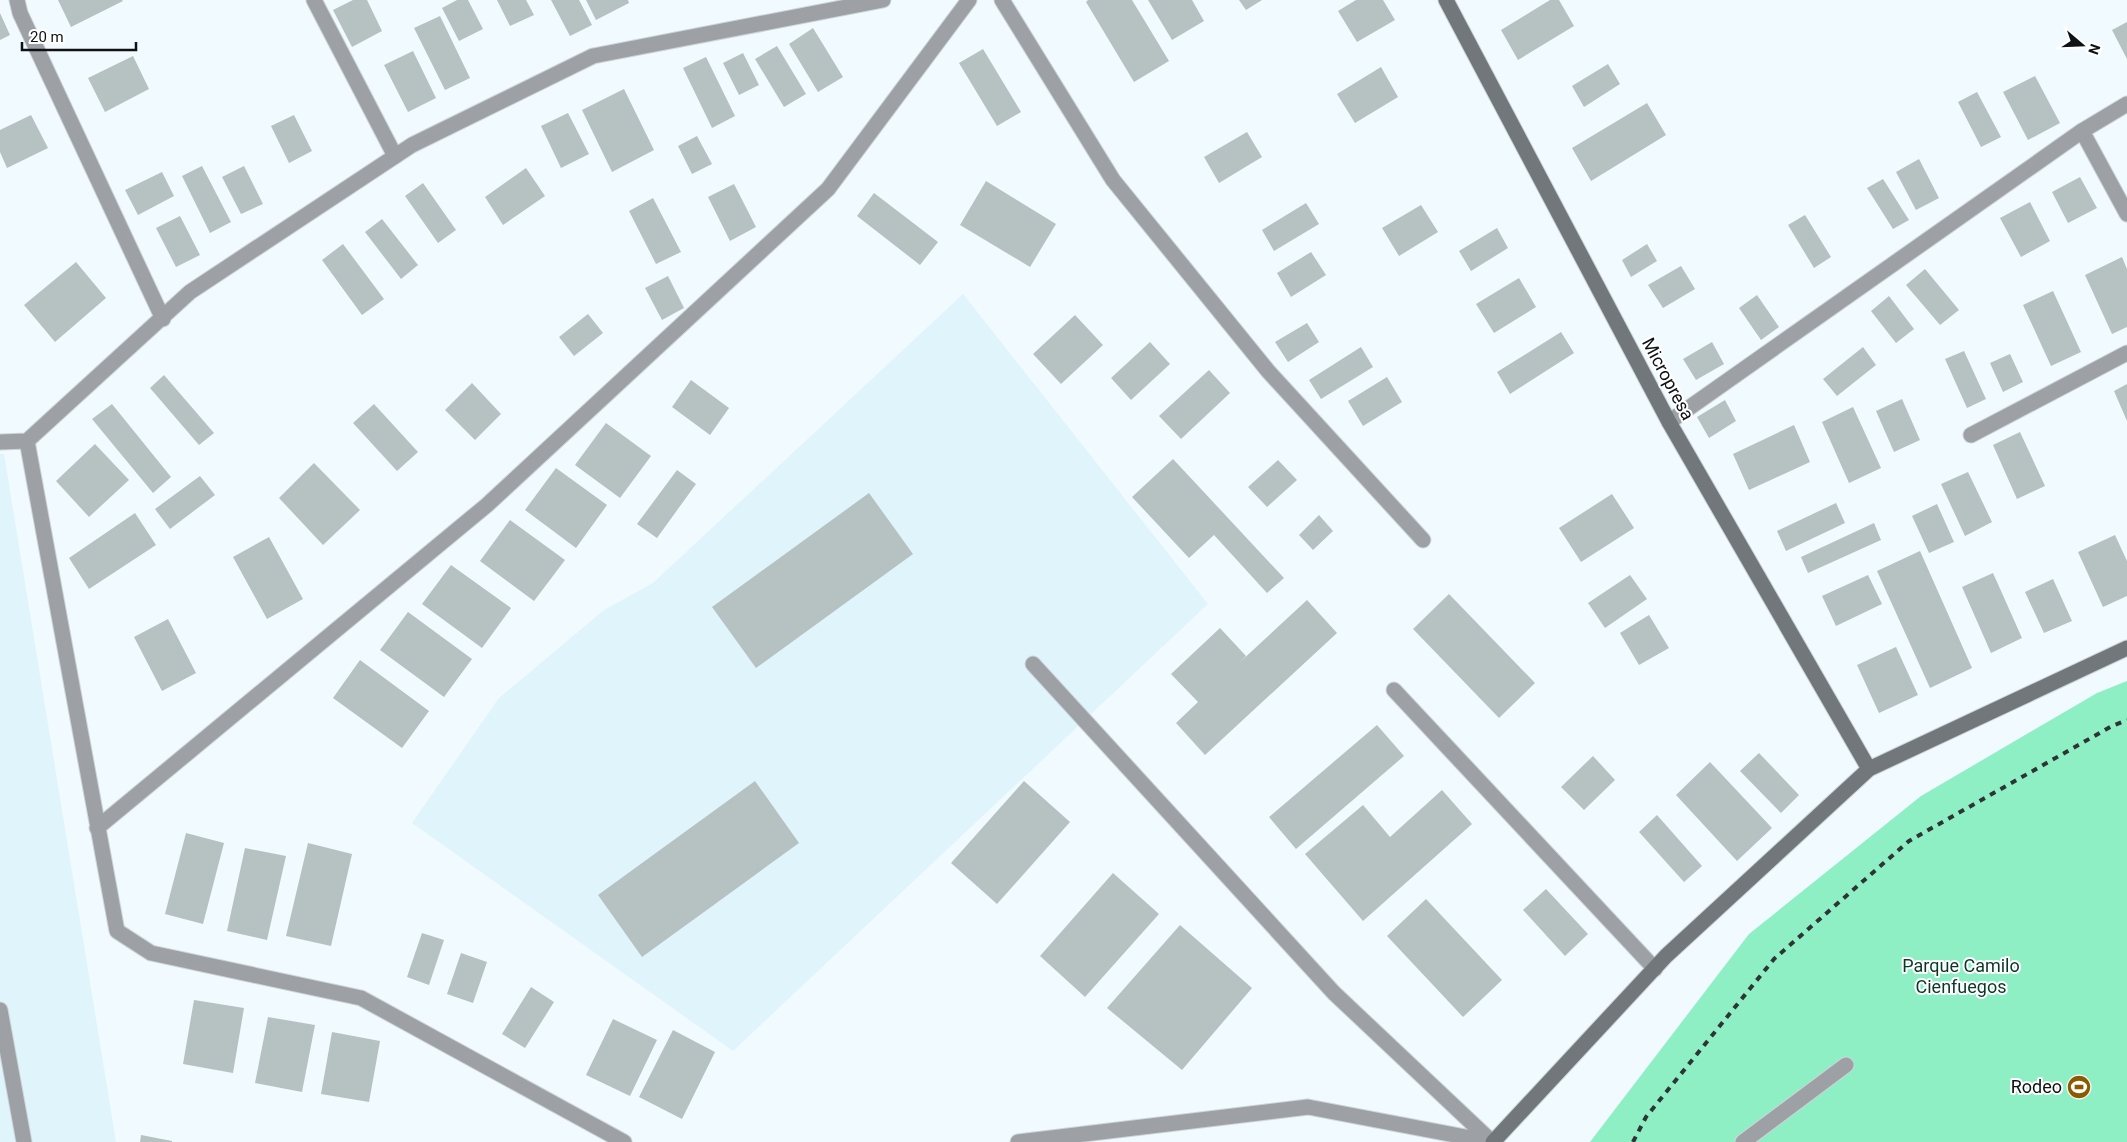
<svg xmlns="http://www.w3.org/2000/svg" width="2127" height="1142" viewBox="0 0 2127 1142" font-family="Roboto,sans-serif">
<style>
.built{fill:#e0f4fc}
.green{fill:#8eefc4}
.building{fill:#b5c2c1}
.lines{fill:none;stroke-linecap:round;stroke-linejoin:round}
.lane-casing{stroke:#cdd5d9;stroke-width:17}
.street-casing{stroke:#cdd5d9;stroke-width:17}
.secondary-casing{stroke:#cdd5d9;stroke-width:17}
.lane{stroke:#9da0a4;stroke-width:15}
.street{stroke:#9da0a4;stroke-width:15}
.secondary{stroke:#72777c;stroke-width:15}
.rail{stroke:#2e3335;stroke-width:4;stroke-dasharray:6 6;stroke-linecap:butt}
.labels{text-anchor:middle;stroke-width:4;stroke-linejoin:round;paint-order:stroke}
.street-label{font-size:18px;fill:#0e1214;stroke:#fff}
.park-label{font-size:18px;fill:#0a3827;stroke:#fff}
.poi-label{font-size:18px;fill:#0e1214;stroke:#fff;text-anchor:end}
</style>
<rect width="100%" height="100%" fill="#f1fafe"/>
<path class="built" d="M963,294L1208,604L733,1051L412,823L499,698L604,610L653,583Z
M0,454H4L116,1142H0Z"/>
<path class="green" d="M2127,681V1142H1590L1749,934L1921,796L2097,693Z"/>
<path class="building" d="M58,0H122L123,1L71,27Z
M353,0H367L382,31L352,47L333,10Z
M457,0H468L483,29L459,41L442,8Z
M497,0H526L534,15L510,26Z
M551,0H579L592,25L570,36Z
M586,0H628L629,3L596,20Z
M1088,0H1132L1169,61L1134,82L1086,2Z
M1148,0H1192L1204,21L1172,40Z
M1239,0H1262L1246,10Z
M1356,0H1383L1395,20L1357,42L1338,11Z
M1550,0H1559L1574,26L1518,60L1501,30Z
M0,13L10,35L0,40Z
M440,16L470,78L445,90L414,28Z
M2127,22V59L2112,30Z
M813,28L843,77L818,92L789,44Z
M777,46L806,94L784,107L755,59Z
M983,49L1021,112L997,126L959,63Z
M413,51L436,98L408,112L384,65Z
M743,53L759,85L739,95L723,63Z
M133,56L149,89L105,112L88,78Z
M706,57L735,116L712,128L683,68Z
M1608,64L1620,84L1584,107L1572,86Z
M1381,67L1398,97L1355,123L1337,94Z
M2035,76L2060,123L2028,140L2003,92Z
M624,89L654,150L612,172L582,110Z
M1977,92L2001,137L1981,147L1958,102Z
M1647,103L1666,135L1591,181L1572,148Z
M568,113L589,154L561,168L541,126Z
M31,115L48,148L7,168L0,152V130Z
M294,115L312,151L289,163L271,126Z
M1247,132L1262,157L1219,183L1204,157Z
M697,136L712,164L692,174L678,146Z
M1919,159L1939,198L1916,210L1896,172Z
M202,166L231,222L210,233L182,176Z
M244,166L263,204L241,214L222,177Z
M526,168L545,196L503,225L485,197Z
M162,172L174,196L138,215L125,190Z
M2080,177L2097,208L2068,223L2052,192Z
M1883,179L1909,220L1893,229L1867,188Z
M986,181L1056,224L1030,267L960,225Z
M423,183L456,230L438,243L405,196Z
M734,184L756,227L730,241L708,197Z
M874,193L938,242L920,265L857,216Z
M653,198L681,252L656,264L629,211Z
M2030,202L2050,241L2021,257L2000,218Z
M1306,203L1319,224L1274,251L1262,230Z
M1421,205L1438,232L1399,256L1382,228Z
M1805,215L1831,257L1814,268L1788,225Z
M180,216L200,255L176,267L156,228Z
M382,219L418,265L401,279L365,232Z
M1497,228L1508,248L1471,271L1459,251Z
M343,244L384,299L362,315L322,260Z
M1647,244L1657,261L1631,277L1622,260Z
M1311,252L1326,275L1291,297L1277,273Z
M2122,257L2127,269V327L2112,334L2085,275Z
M76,262L106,298L55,342L24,305Z
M1681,266L1695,289L1663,308L1648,285Z
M1925,269L1959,310L1940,325L1906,285Z
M668,276L684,308L662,320L645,288Z
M1519,278L1536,307L1494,333L1476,304Z
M2053,291L2081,352L2051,366L2023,305Z
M1757,295L1779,327L1761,340L1739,308Z
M1889,296L1914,329L1896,343L1871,311Z
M588,314L603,333L574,356L559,337Z
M1075,315L1103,345L1061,384L1033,354Z
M1307,323L1319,342L1288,362L1275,342Z
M1561,332L1574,353L1510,394L1497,372Z
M1150,342L1170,364L1131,400L1111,378Z
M1712,342L1724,364L1696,380L1683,359Z
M1361,347L1373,367L1321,399L1309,380Z
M1863,347L1876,365L1837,396L1823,379Z
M1964,351L1986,399L1967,408L1945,359Z
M2010,354L2023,382L2003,392L1990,363Z
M1209,370L1230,393L1181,439L1159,416Z
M164,375L214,433L199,445L150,388Z
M1387,377L1402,402L1363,426L1348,401Z
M691,380L729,408L710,435L672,407Z
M472,383L501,414L475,440L445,410Z
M2127,384V421L2114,391Z
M1902,399L1920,440L1894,452L1876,411Z
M1725,400L1736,421L1709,438L1697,417Z
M112,404L171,477L153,493L92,419Z
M374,404L418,452L397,471L353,423Z
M1853,407L1881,468L1849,483L1822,422Z
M606,423L651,456L620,498L575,465Z
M1794,425L1810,462L1749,490L1733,454Z
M2020,432L2045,486L2017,499L1993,445Z
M95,444L129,480L89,517L56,481Z
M1173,459L1284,578L1267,593L1214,535L1189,558L1132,497Z
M1278,460L1297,480L1267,507L1248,487Z
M314,463L360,510L323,545L279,498Z
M556,468L607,505L576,548L525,510Z
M677,470L696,484L657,538L637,524Z
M1968,472L1992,522L1965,536L1941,484Z
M200,476L215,495L170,529L155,509Z
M869,493L913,554L756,668L712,607Z
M1612,494L1634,528L1581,562L1559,528Z
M1836,503L1845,523L1786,551L1777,531Z
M1937,504L1954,542L1929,553L1912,516Z
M135,513L156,545L89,589L69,558Z
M1319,515L1333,531L1313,550L1299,535Z
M510,520L565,560L534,601L480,561Z
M1874,523L1881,540L1808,573L1801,557Z
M2115,535L2127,561V596L2103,607L2078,552Z
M269,537L303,599L267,619L233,557Z
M1920,551L1972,668L1930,688L1877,571Z
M451,565L511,608L482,648L422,604Z
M1993,573L2022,638L1991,653L1962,587Z
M1630,575L1647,599L1605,628L1588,603Z
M1868,575L1882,604L1836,626L1822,596Z
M2053,579L2072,621L2044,633L2025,592Z
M1449,594L1535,683L1499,718L1413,629Z
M1307,600L1337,633L1205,755L1176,723L1198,702L1171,674L1220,628L1246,656L1239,663Z
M408,612L472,659L444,697L380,650Z
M1649,615L1669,648L1639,665L1620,633Z
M168,619L196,673L162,691L134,637Z
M1896,647L1918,695L1879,713L1857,665Z
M360,660L429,711L402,748L333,698Z
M1377,725L1404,756L1296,849L1269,817Z
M1759,753L1799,795L1781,813L1740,771Z
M1593,756L1615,780L1584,810L1561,787Z
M1710,762L1772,828L1737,861L1676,795Z
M755,781L799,843L642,957L598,895Z
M1024,781L1070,822L997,904L951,863Z
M1442,790L1472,824L1363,921L1305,854L1363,805L1390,837Z
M1657,815L1702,866L1684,882L1639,832Z
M186,833L224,843L203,924L165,914Z
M308,843L352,854L331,946L286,936Z
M245,848L286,856L267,940L227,931Z
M1113,873L1159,914L1085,997L1040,956Z
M1546,889L1588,934L1565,956L1523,910Z
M1426,899L1502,980L1463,1017L1387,936Z
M1180,925L1252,988L1182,1070L1107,1008Z
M422,933L444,940L429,985L407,977Z
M461,953L487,962L473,1003L447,994Z
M531,987L554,1002L525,1048L502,1034Z
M194,1000L244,1008L233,1073L183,1064Z
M268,1017L315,1025L302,1092L255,1083Z
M613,1019L657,1040L630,1096L586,1075Z
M673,1030L715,1052L682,1119L639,1097Z
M332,1032L380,1041L369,1102L321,1094Z
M141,1135L172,1141V1142H140Z"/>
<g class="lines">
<g class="lane-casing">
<path id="lane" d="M314,0L395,156
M2082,131L2127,214
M1971,435L2127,353
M1394,690L1655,969
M0,1010L24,1142
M1743,1142L1846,1065"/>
</g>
<g class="street-casing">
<path id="street" d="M17,0L20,13L163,319
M1002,0L1113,180L1268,371L1423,540
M1669,422L2082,131L2127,104
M27,441L117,931L151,953L361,998L624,1142
M0,442L27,441L190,292L412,145L593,56L883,0
M1033,664L1334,993L1492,1142
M97,828L487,505L828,189L969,0
M1018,1142L1308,1107L1492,1142"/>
</g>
<g class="secondary-casing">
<path id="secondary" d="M1446,0L1669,422L1869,769
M1493,1142L1666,956L1869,769L2127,648"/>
</g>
<use href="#lane" class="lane"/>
<use href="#street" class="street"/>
<use href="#secondary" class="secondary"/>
<path class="rail" d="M1633,1142L1646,1117L1774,959L1909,841L2112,726L2127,720"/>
</g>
<defs>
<g id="stadium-disc" transform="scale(1.25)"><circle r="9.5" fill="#8b5b02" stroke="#fff"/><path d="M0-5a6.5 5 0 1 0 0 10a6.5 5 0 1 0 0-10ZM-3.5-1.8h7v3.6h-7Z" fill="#fff"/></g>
</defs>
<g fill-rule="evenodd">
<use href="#stadium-disc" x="2079" y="1087"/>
</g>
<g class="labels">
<g class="street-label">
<text transform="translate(1668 379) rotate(62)" y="6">Micropresa</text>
</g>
<g class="park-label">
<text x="1961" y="972">Parque Camilo<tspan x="1961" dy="21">Cienfuegos</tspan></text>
</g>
<g class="poi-label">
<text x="2062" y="1093">Rodeo</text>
</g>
</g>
<g transform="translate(2082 45) rotate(109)" stroke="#ffffff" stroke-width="4" paint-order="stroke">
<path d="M0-4L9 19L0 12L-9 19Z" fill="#0e1214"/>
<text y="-8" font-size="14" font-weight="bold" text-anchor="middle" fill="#0e1214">N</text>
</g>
<path d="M22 42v8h114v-8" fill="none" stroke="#0e1214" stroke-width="2.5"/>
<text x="30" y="42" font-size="15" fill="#0e1214" stroke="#ffffff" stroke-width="4" paint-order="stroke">20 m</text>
</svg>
